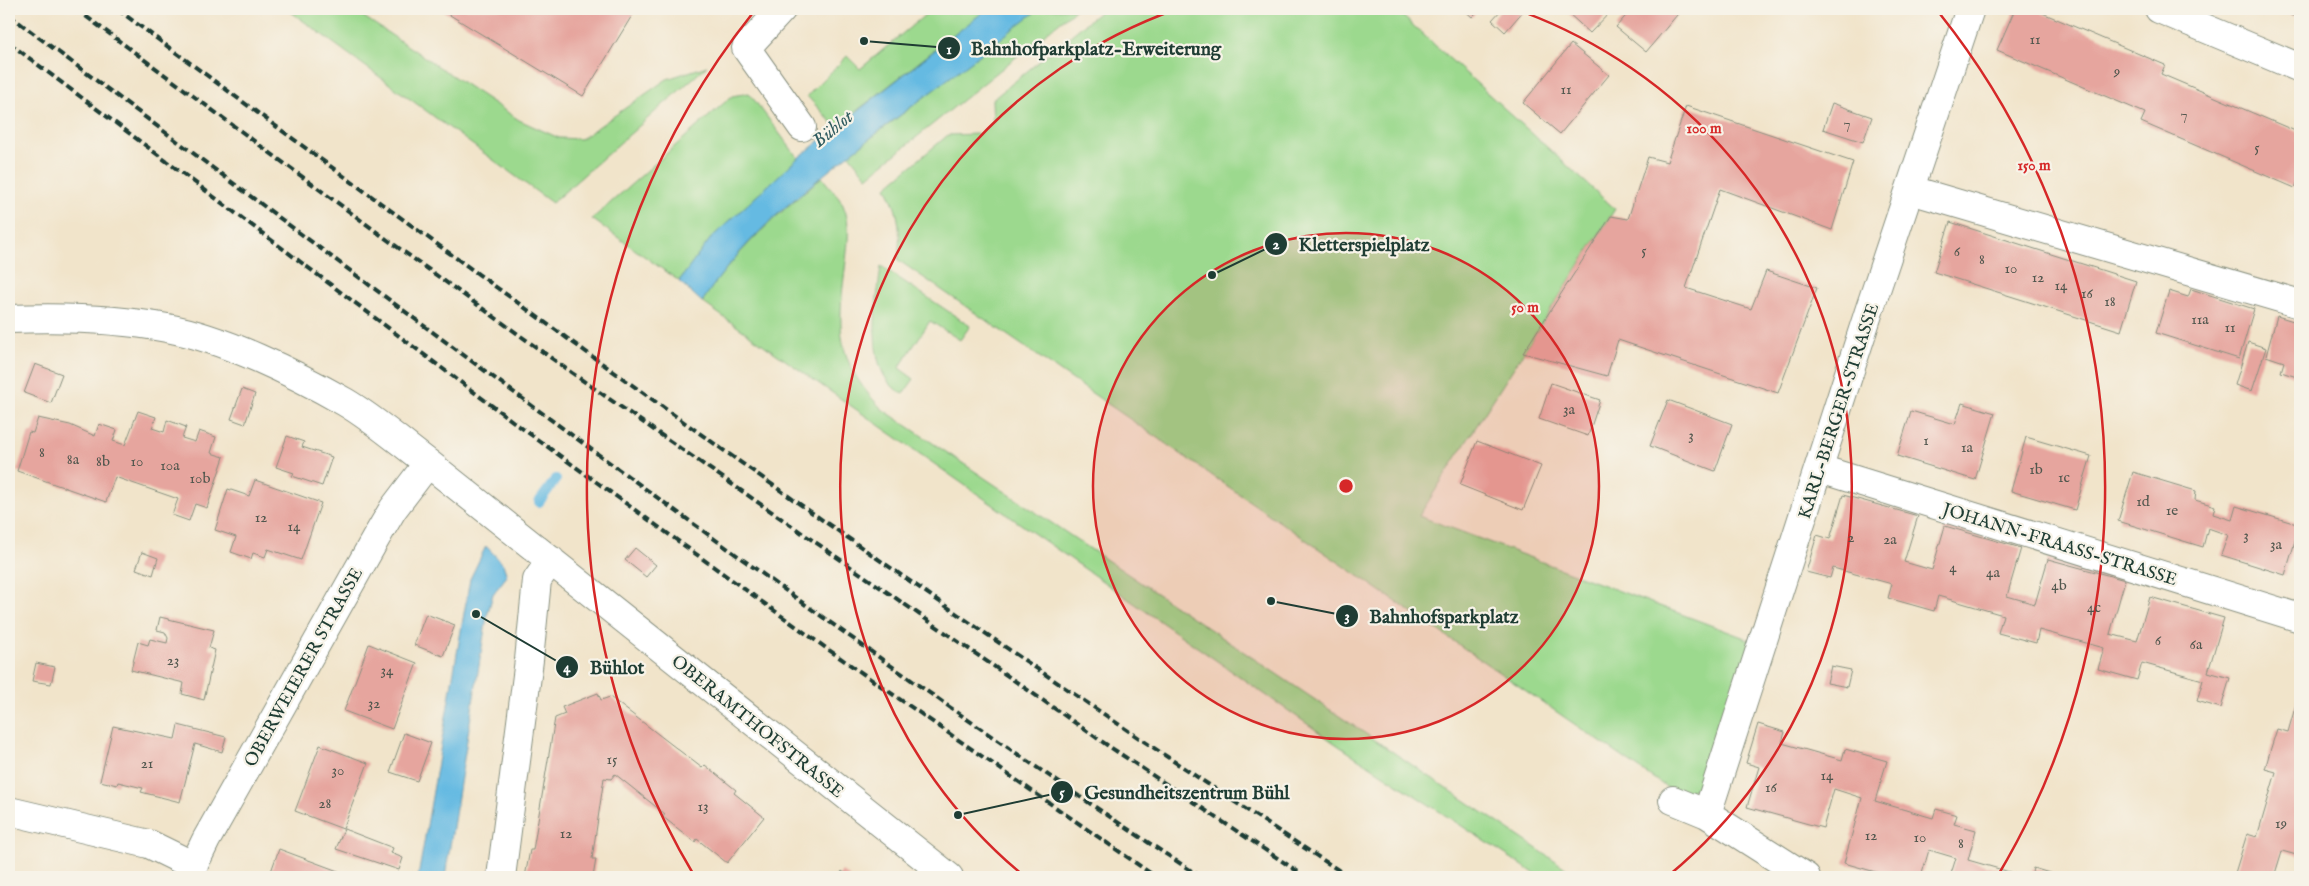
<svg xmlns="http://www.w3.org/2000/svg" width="2309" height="886" viewBox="0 0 2309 886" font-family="'IM FELL English',serif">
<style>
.green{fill:#9cd98e;stroke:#5e8b61}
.water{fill:#65bae2;stroke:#427c8b}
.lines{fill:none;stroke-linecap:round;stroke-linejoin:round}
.stream{stroke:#65bae2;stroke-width:10}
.building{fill:#e6a59e}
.minor-casing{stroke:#88907f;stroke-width:30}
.minor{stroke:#fff;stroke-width:28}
.rail{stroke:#1f3d34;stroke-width:4;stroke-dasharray:8 4;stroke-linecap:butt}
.ring{fill:none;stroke:#d62828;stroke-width:2.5}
.labels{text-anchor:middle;stroke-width:4.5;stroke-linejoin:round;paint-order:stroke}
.number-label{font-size:15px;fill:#51574e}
.street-label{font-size:18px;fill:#1f3d34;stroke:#f7f3e8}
.water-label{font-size:19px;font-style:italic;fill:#305c60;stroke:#f7f3e8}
.centre{fill:#d62828;stroke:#f7f3e8;stroke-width:2.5}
.ring-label{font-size:15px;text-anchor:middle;font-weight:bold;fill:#d62828;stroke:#f7f3e8;stroke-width:4.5;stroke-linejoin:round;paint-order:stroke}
.leader{fill:none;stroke:#1f3d34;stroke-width:2}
.callout-dot{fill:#1f3d34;stroke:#f7f3e8;stroke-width:2}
.mark-label{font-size:15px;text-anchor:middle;font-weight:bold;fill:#fff}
.callout-label{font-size:19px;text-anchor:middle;font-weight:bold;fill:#1f3d34;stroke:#f7f3e8;stroke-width:4.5;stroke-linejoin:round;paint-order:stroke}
</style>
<rect width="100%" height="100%" fill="#f7f3e8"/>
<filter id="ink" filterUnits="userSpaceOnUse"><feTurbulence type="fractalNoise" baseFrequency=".02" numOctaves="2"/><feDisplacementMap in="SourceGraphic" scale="10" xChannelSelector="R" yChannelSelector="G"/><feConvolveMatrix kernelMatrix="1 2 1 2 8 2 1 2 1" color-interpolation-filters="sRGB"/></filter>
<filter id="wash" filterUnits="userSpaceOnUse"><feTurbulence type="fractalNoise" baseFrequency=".0096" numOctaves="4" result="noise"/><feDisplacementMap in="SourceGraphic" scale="20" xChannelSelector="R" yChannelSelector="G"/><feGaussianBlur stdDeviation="1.12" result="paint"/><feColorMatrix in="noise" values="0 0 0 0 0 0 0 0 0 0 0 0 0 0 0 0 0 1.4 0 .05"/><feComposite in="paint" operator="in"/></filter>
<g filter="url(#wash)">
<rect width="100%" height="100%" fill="#f1e4ca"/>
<path class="green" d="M287,9H352L519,120L559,138L581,139L667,79L707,66L552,203Z
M932,9H987L836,127L807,96L847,56L860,69Z
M1039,9H1076L867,177L849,155Z
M1103,9H1395L1615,209L1419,516L1753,641L1705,782C1694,791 1687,793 1672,791L898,260C901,229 900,214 886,187L948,135L979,134L993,122L992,100Z
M749,93L798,158L711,238L679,281L592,219L732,96Z
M822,177C828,186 838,195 843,205C851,223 848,242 846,261C838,326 833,359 882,409L1579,877H1540L1339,746L702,302C734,252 777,215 822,177Z
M881,266L970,326L960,340L930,321L899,368L914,379L903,394C862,373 877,302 881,266Z"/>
<path class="water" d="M987,9H1039C987,49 935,89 882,129C817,180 747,231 702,302L679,281L711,238L798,158Z
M486,546L503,564L507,576L493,594L487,616L445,877H418L470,579Z"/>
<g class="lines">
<path class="stream" d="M539,502L556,479"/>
</g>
<g id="blocks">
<path class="building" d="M440,9H636L583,96Z
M1463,9H1480L1472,17Z
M1502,9H1525L1505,32L1492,20Z
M1571,9L1587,10L1613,9L1590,33L1568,13Z
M1632,9H1682L1646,52L1616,27Z
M1893,9H1908L1906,14Z
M2015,9H2033L2165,65L2161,74L2300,133V176L2295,188L2141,122L2145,113L1997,50Z
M2277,9H2296L2293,16Z
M1571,44L1609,75L1560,134L1523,103Z
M1832,103L1872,117L1863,142L1823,129Z
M1686,106L1853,162L1832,230L1720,189L1686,288L1751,309L1766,271L1817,288L1778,393L1618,340L1607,376L1523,353L1611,216L1628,219L1648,157L1667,162Z
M1950,222L2136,281L2121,331L1934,272Z
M2191,289L2254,309L2239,359L2156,333L2169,291L2188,297Z
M2277,316L2300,323V378L2281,372L2284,362L2266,356Z
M2248,342L2266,348L2252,391L2235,385Z
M35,364L62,374L51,403L24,393Z
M1551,383L1600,400L1588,436L1539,419Z
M242,389L255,394L245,424L231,419Z
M1668,400L1732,424L1715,471L1650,446Z
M1962,403L1995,413L1975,480L1897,456L1911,411L1955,424Z
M138,411L156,417L152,428L164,432L167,420L186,427L182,438L195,442L199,431L216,437L211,453L224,457L207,508L195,504L189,521L172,515L178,499L115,477L106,502L17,471L29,432L33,433L38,418L70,425L95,436L99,424L117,430L113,441L125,445Z
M287,436L304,442L302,447L332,457L322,486L292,476L294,473L276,467Z
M2026,437L2091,456L2075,510L2011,491Z
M1477,441L1541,466L1523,510L1460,485Z
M2133,472L2196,491L2195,500L2215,506L2213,514L2232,520L2236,506L2300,525L2285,575L2221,555L2228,535L2208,528L2203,547L2118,521Z
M255,480L321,503L301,560L268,549L265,557L253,553L251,559L231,552L236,537L215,530L228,489L249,496Z
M1843,495L1918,516L1904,562L1932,570L1945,526L2021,548L2007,596L2035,604L2048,559L2125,580L2110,634L2137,641L2150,597L2224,618L2208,672L2230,678L2221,708L2197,701L2203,680L2142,663L2137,680L2098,669L2104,648L2039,630L2036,643L1998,633L2003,615L1938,596L1934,611L1888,598L1892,584L1833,568L1830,578L1806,572L1817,535L1830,539Z
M635,548L656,565L646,577L625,560Z
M142,552L158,558L153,575L136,569Z
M426,614L455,625L443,656L414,645Z
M160,617L214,630L209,648L215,650L204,700L182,694L184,683L131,670L138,642L148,645L150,639L167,643L168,638L165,632L157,630Z
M369,644L417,663L392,729L344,711Z
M36,663L55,667L51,684L32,681Z
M1831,666L1851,670L1847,687L1827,683Z
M2300,690V856L2282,851L2274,877H2246L2235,873L2247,834L2257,837L2276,772L2265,769L2271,748L2277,729L2288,732Z
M598,693L601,700L610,697L702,768L705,765L736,790L734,793L764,817L727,863L697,839L695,842L663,817L665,814L615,774L611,779L604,778L592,859H596L593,877H525L530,850H533L555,718L565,714L562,707Z
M1758,724L1785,732L1782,743L1842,760L1845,749L1887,761L1875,801L1933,818L1936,809L1957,815L1954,824L1976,830L1968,860L2027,877H1950L1956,858L1929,850L1921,877H1893L1844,863L1862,798L1834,789L1823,828L1747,807L1759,767L1746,763Z
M178,725L226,737L222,752L195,744L180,802L141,792L143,788L118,782L117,785L100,781L113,726L175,739Z
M404,733L431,743L417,781L390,772Z
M320,745L368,763L343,829L295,811Z
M344,829L393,848L391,853L403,858L399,870L336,849Z
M279,849L354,877H269Z
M2033,868L2063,877H2031Z
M842,871L850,877H838Z"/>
</g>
</g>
<g filter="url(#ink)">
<use href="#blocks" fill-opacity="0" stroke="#88907f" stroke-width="1"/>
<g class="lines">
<g class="minor-casing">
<path id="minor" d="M782,9L746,48L802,127
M2159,9L2300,68
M1911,190L2300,304
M9,319C62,317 114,318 167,328C223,338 296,374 345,402C374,419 401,443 428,463L949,877
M1820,469L2300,618
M1673,800L1707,814L1806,877
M9,811L149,844L194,866
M1707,814L1870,308L1970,9
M188,877L206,840L376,538L393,509L428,463
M501,877L529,660L537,580L551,560"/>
</g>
<use href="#minor" class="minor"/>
<path class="rail" d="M76,9L389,241L572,373L1107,745L1306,877
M117,9C521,308 928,603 1349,877
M9,15C236,185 462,356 691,522C859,644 1027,764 1201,877
M9,43L523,429L826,648L1156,877"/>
</g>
</g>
<circle cx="1346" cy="486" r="253" fill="#d62828" fill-opacity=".12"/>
<g class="ring">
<circle cx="1346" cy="486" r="253"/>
<path d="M1024 876A506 506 0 0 1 1177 9M1515 9A506 506 0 0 1 1668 876"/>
<path d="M695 877A759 759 0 0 1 752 14M1940 14A759 759 0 0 1 1997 877"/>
</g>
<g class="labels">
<g class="number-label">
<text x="2035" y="44">11</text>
<text x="2117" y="76">9</text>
<text x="1566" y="94">11</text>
<text x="2184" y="119">7</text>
<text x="1847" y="128">7</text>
<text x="2257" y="152">5</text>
<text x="1644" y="255">5</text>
<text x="1957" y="256">6</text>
<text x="1982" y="264">8</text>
<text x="2011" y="273">10</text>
<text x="2038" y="282">12</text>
<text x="2061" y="290">14</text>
<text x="2087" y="298">16</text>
<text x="2110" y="306">18</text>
<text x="2200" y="324">11a</text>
<text x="2230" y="332">11</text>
<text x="1569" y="414">3a</text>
<text x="1691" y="440">3</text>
<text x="1926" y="445">1</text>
<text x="1967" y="452">1a</text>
<text x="42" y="457">8</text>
<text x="73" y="464">8a</text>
<text x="103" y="466">8b</text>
<text x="137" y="466">10</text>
<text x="170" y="470">10a</text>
<text x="2036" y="474">1b</text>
<text x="2064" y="482">1c</text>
<text x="200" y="483">10b</text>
<text x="2143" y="506">1d</text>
<text x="2172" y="515">1e</text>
<text x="261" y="522">12</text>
<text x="294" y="531">14</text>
<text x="2246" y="540">3</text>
<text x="1851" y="542">2</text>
<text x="1890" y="544">2a</text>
<text x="2276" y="549">3a</text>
<text x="1953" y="572">4</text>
<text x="1993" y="577">4a</text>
<text x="2059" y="590">4b</text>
<text x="2094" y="612">4c</text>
<text x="2158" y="645">6</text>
<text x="2196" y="649">6a</text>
<text x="173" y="665">23</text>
<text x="387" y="675">34</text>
<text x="374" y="708">32</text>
<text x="612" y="764">15</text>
<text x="147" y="768">21</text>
<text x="338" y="775">30</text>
<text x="1827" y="780">14</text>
<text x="1771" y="792">16</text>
<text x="325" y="808">28</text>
<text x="703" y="811">13</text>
<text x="2281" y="828">19</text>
<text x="566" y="838">12</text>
<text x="1871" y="840">12</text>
<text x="1920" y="842">10</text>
<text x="1961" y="848">8</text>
</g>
<g class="street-label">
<text transform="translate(1838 411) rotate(-72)" y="6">KARL-BERGER-STRASSE</text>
<text transform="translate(2060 544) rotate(17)" y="6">JOHANN-FRAASS-STRASSE</text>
<text transform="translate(303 667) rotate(-61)" y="6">OBERWEIERER STRASSE</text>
<text transform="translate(758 726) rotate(39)" y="6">OBERAMTHOFSTRASSE</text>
</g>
<g class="water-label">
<text transform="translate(832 128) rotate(-40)" y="7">Bühlot</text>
</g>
</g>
<circle cx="1346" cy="486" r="8" class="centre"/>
<g class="ring-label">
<text x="1704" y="133">100 m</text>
<text x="2034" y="170">150 m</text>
<text x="1525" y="312">50 m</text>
</g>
<path class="leader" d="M864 41L949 48M1212 275L1276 244M1271 601L1347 616M476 614L567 667M958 815L1062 792"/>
<g class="callout-dot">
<circle cx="864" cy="41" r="5"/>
<circle cx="1212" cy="275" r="5"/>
<circle cx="1271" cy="601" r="5"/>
<circle cx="476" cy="614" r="5"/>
<circle cx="958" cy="815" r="5"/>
<circle cx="949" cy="48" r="12"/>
<circle cx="1276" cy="244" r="12"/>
<circle cx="1347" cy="616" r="12"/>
<circle cx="567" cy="667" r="12"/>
<circle cx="1062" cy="792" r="12"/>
</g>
<g class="mark-label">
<text x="949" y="54">1</text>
<text x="1276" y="249">2</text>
<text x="1347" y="621">3</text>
<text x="567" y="672">4</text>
<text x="1062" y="797">5</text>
</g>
<g class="callout-label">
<text x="1096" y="55">Bahnhofparkplatz-Erweiterung</text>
<text x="1364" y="251">Kletterspielplatz</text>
<text x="1444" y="623">Bahnhofsparkplatz</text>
<text x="617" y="674">Bühlot</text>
<text x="1187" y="799">Gesundheitszentrum Bühl</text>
</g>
<rect width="2309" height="886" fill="none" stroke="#f7f3e8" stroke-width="30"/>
</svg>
